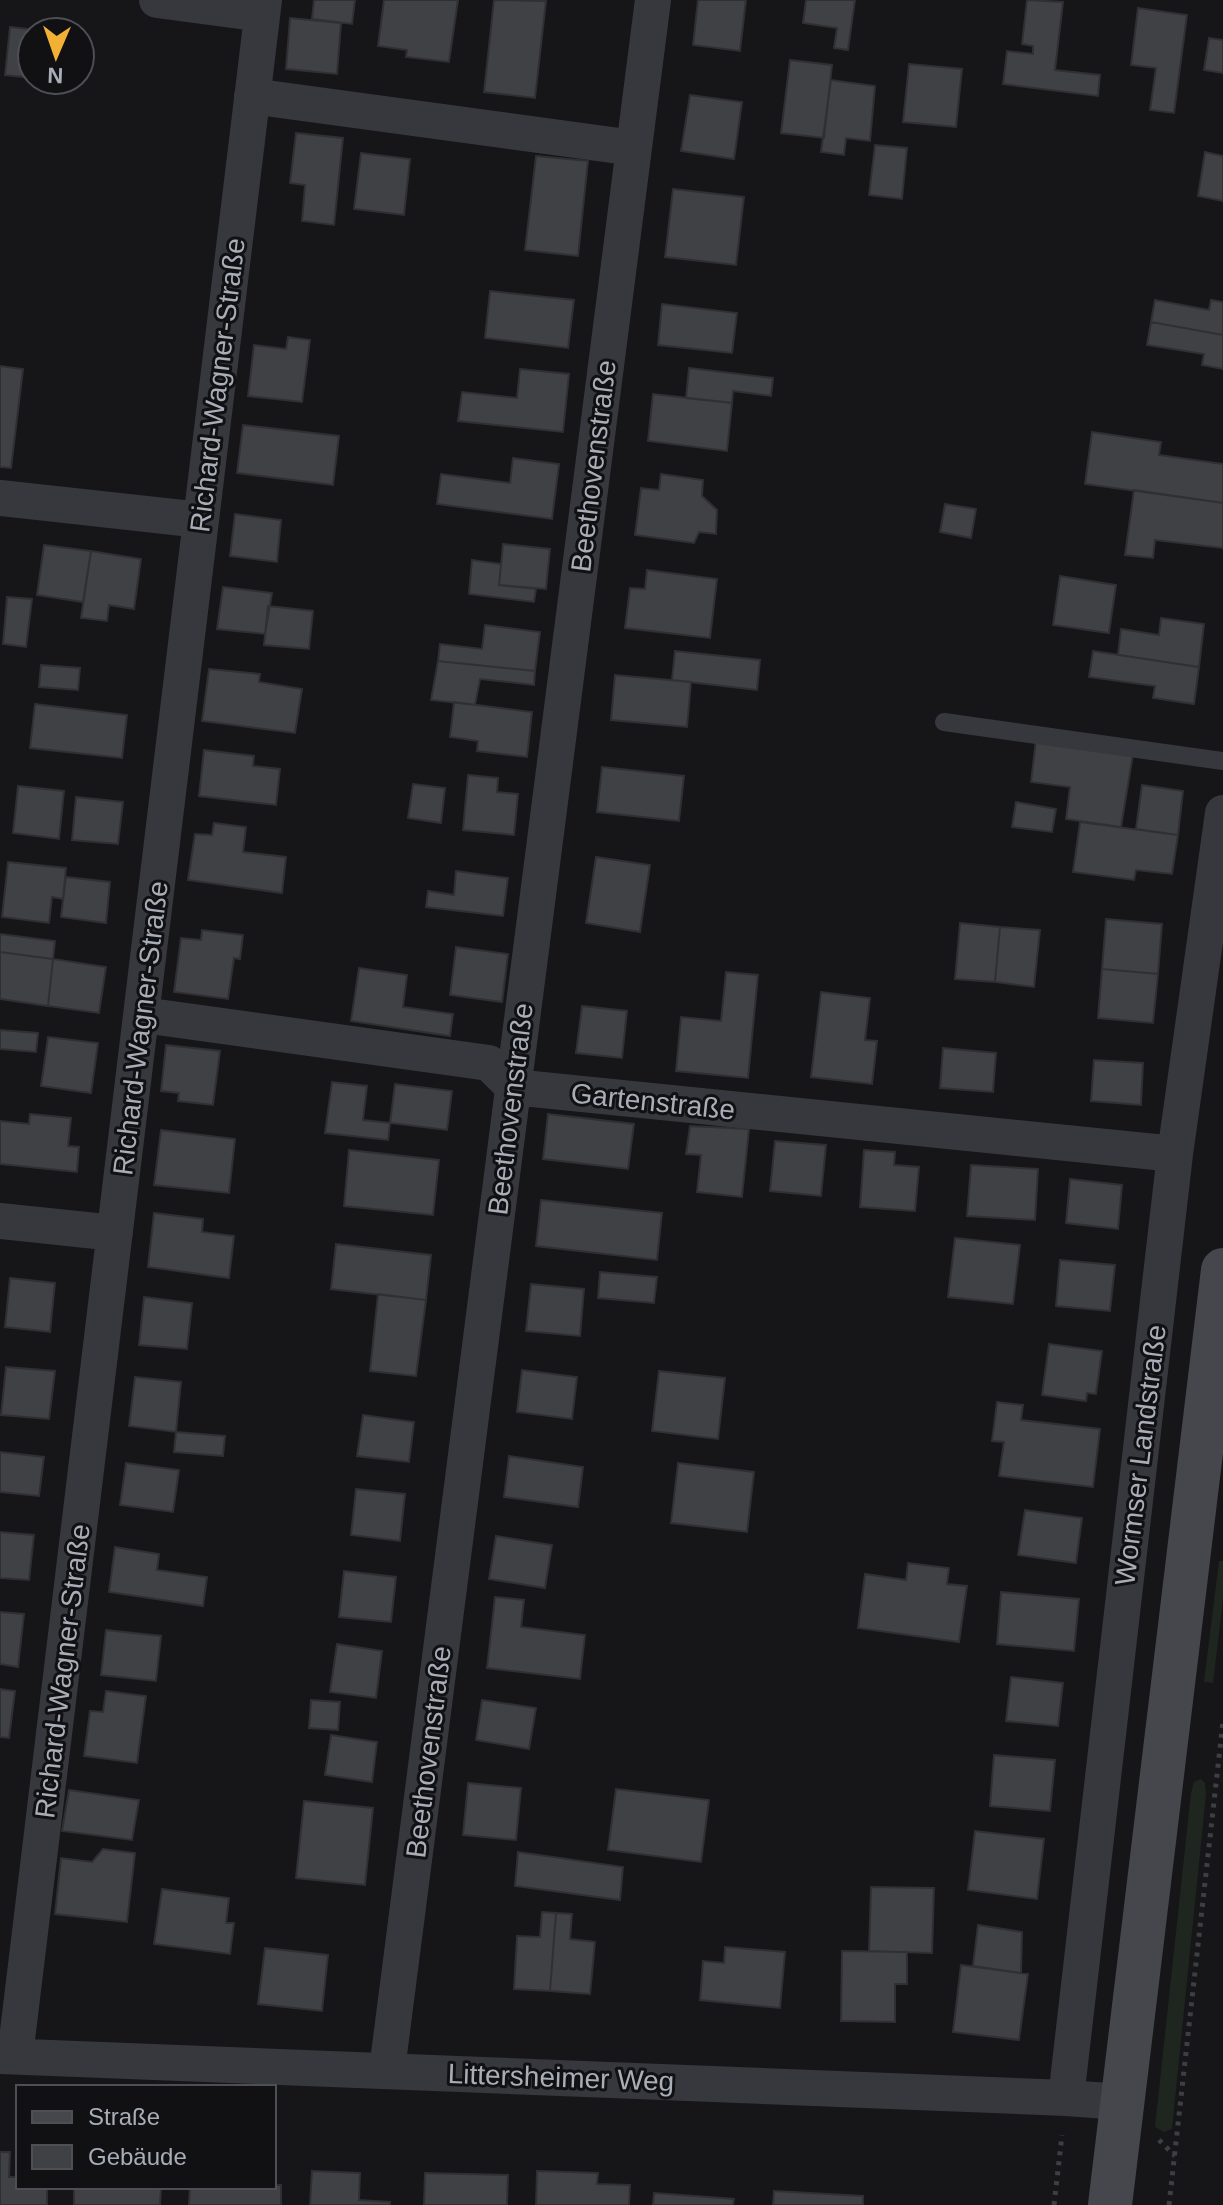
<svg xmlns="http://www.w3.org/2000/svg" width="1223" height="2205" viewBox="0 0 1223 2205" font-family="Arial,sans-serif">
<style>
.green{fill:#1e261f}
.building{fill:#404145;stroke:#303034;stroke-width:2}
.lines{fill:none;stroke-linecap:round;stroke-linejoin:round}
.path{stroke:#3d3f44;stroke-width:5;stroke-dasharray:4 6;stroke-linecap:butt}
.lane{stroke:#37383d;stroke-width:18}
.street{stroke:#37383d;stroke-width:36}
.secondary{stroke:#45474d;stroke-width:44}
.labels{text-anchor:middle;stroke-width:6;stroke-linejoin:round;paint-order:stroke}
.street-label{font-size:28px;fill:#a8adb8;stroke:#111113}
</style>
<rect width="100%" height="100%" fill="#161618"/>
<path class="green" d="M1219,1561H1223V1599L1213,1683L1204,1682Z
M1201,1779L1205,1783L1206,1794L1172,2129L1164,2132L1155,2127L1191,1793L1194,1782Z"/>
<path class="building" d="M314,0H355L352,24L312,19Z
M384,0H458L449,62L406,57L407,50L378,46Z
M494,0L546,1L535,98L484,92Z
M698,0H746L740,51L693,45Z
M806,0H855L848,50L834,48L837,28L803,23Z
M1027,0L1063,2L1055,70L1100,75L1098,96L1003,84L1007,51L1033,54V46L1022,44Z
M1138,8L1187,15L1174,113L1150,110L1156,68L1131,65Z
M290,18L341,23L337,74L286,69Z
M10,27L56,32H32V78L5,75Z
M1209,38L1223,40V73L1204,70Z
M790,60L832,65L824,138L781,133Z
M909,64L962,69L956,127L903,122Z
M831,80L875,86L870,141L846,138L844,155L821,152Z
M690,95L742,102L734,159L681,151Z
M296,133L343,138L334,225L302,221L305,185L290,183Z
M875,145L907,148L902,199L869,195Z
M1205,152L1223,156V201L1198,196Z
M361,153L410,159L404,215L354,209Z
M536,156L588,161L578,256L525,250Z
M673,189L744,197L736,265L665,257Z
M490,291L574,300L568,348L485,338Z
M1155,300L1209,310L1211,300L1223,302V335L1151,322Z
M662,304L737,313L732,353L658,345Z
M1151,322L1223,335V369L1202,365L1204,354L1147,345Z
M288,337L310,340L302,402L248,396L254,345L286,349Z
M0,366L23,369L11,468L0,467Z
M689,368L773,378L771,396L733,391L732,403L686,398Z
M520,369L569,374L563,432L458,421L462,392L517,398Z
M653,394L732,403L727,451L648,441Z
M243,425L339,436L333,485L237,473Z
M1092,432L1161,442L1159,455L1223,464V503L1085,484Z
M513,458L559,464L552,519L437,504L441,474L510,483Z
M661,474L703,480L702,496L717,510L716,534L699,532L694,543L635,535L641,488L659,490Z
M1134,490L1223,503V548L1155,540L1153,558L1125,555Z
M945,504L976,509L971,538L940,532Z
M235,514L281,520L277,562L230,556Z
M503,544L550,549L546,589L499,585Z
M44,545L91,551L83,602L37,595Z
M91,551L141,559L134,609L109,605L107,621L81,618Z
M472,560L501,564L499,585L536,589L534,602L469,594Z
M647,570L717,579L710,638L625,628L630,588L645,589Z
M1060,576L1116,585L1109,633L1053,625Z
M223,587L272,593L265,634L217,629Z
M7,597L32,599L26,647L3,644Z
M268,606L313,611L309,649L264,645Z
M1161,618L1204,624L1199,667L1118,655L1121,629L1159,635Z
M485,625L540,632L535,671L438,661L440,644L482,649Z
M675,651L760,660L757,690L672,680Z
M1093,651L1199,667L1194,704L1153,698L1155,686L1089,677Z
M438,661L535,671L534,685L480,679L475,705L431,700Z
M41,665L80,668L78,690L39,687Z
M209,669L260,674L259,682L302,689L295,733L202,721Z
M615,675L691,682L687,727L611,720Z
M454,702L532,712L527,757L477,751L478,741L450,737Z
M35,704L127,715L122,758L30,748Z
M1036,740L1133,754L1121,827L1066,819L1070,787L1031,782Z
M204,750L254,756L253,766L280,769L276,805L199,796Z
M602,767L684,776L679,821L597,812Z
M468,775L498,778L497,792L518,794L514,835L463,830Z
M413,784L445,788L441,823L408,818Z
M1142,785L1183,791L1178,835L1136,829Z
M18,786L64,791L59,839L13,833Z
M76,797L123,802L118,844L72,840Z
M1016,802L1056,809L1052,832L1012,827Z
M1080,822L1178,835L1172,874L1136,870L1134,880L1073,872Z
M214,823L246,827L243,852L286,857L282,893L188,880L195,834L212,835Z
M596,857L650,865L640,932L586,923Z
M8,862L66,868L63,899L52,897L49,923L2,917Z
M456,871L508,878L503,916L426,907L428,891L454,895Z
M66,877L110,882L106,923L61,917Z
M1106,919L1162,924L1158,974L1102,969Z
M960,923L1000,927L995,982L955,979Z
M1000,927L1040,930L1034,987L995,982Z
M202,930L243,935L240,959L234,958L228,999L174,992L181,938L201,940Z
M0,934L55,941L53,959L0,952Z
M456,947L508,954L502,1002L450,995Z
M0,952L53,959L48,1006L0,999Z
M53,959L106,967L99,1013L48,1006Z
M359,968L407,975L403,1007L453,1014L450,1036L351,1021Z
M1102,969L1158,974L1153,1023L1098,1018Z
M726,972L758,975L748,1078L676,1071L681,1017L721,1021Z
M821,992L870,998L865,1040L877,1041L872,1084L811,1077Z
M582,1006L627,1011L622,1058L576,1053Z
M0,1030L38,1033L36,1052L0,1049Z
M48,1037L98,1043L91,1093L41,1086Z
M166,1045L220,1051L213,1105L178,1101L179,1093L161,1091Z
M943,1048L996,1053L993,1092L940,1088Z
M1094,1060L1143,1063L1141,1105L1091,1101Z
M332,1082L367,1086L363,1120L390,1123L388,1140L325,1133Z
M395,1084L452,1091L447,1130L390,1123Z
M30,1114L71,1118L68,1146L79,1147L77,1172L0,1164V1121L29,1124Z
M548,1114L634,1124L628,1169L543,1159Z
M690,1126L749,1129L742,1197L697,1192L701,1155L686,1154Z
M161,1130L235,1139L229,1193L154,1185Z
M775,1141L826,1145L821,1196L770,1191Z
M349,1150L439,1160L433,1215L344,1206Z
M864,1150L895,1152L894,1165L919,1167L915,1211L860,1207Z
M971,1165L1038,1169L1035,1220L967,1216Z
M1070,1179L1122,1185L1118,1229L1066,1223Z
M541,1200L662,1213L657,1260L536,1246Z
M154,1213L203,1219L202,1232L234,1236L229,1278L148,1267Z
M955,1238L1020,1245L1013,1304L948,1297Z
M336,1244L431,1255L426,1300L331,1289Z
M1060,1260L1115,1265L1110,1311L1056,1306Z
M600,1272L657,1277L654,1303L598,1298Z
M10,1278L55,1283L50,1332L5,1327Z
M531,1284L584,1289L580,1336L526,1331Z
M378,1294L426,1300L416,1376L370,1371Z
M144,1297L192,1303L187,1349L139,1345Z
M1049,1344L1102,1351L1096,1394L1087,1393L1086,1401L1042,1395Z
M6,1367L55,1371L49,1419L1,1415Z
M522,1370L577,1377L572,1419L517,1412Z
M659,1371L725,1378L718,1439L652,1431Z
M135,1377L181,1382L176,1432L129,1426Z
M997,1402L1023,1405L1021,1420L1100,1429L1093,1487L999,1476L1004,1442L992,1441Z
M363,1415L414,1422L409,1462L357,1456Z
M176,1432L225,1436L223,1456L174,1452Z
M0,1452L44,1457L39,1496L0,1492Z
M509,1456L583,1467L578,1507L504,1497Z
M126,1463L179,1470L173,1512L120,1505Z
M678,1463L754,1472L747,1532L671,1523Z
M356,1489L405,1494L400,1541L351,1535Z
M1025,1510L1082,1518L1076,1563L1018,1555Z
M0,1532L34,1535L29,1580L0,1578Z
M496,1536L552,1545L545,1588L489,1579Z
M115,1547L159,1554L157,1570L207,1577L203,1606L109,1592Z
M908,1563L949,1568L947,1584L967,1586L959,1642L858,1628L865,1574L906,1580Z
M344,1571L396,1577L391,1622L339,1617Z
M1001,1592L1079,1599L1074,1651L997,1644Z
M495,1597L524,1600L521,1627L585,1635L580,1679L487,1668Z
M0,1612L24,1614L18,1667L0,1664Z
M106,1630L161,1636L156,1681L101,1675Z
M337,1644L382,1651L376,1698L330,1692Z
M1011,1677L1063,1683L1058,1726L1006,1721Z
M0,1689L15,1691L9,1738L0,1737Z
M106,1691L146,1696L137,1763L84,1756L90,1711L103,1712Z
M311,1700L340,1702L338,1730L309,1728Z
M482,1700L536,1708L529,1749L476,1740Z
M331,1735L377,1742L372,1782L325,1775Z
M994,1755L1055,1760L1050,1811L990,1806Z
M468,1783L521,1788L516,1840L463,1835Z
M616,1789L709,1800L701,1862L608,1850Z
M69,1790L139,1800L132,1840L62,1831Z
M304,1801L373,1808L365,1885L296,1878Z
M975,1831L1044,1839L1037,1899L968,1890Z
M103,1849L135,1853L127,1922L55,1914L61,1858L92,1862Z
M518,1852L623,1867L620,1900L515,1886Z
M871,1887L934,1888L932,1953L869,1951Z
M162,1889L229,1898L226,1923H234L230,1954L154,1944Z
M542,1912L556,1913L550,1991L514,1989L517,1936L540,1937Z
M556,1913L572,1914L570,1939L595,1942L590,1994L550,1991Z
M978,1925L1022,1932L1021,1973L973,1966Z
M725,1947L785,1952L780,2008L700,2000L703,1961L724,1963Z
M265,1948L328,1955L322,2011L258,2004Z
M842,1951L907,1952V1984H895V2022L841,2021Z
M961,1965L1028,1974L1019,2040L953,2032Z
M0,2152H10L9,2177H18V2187H47V2205H0Z
M312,2171L360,2173L359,2200L390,2202V2205H310Z
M537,2171L598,2173L597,2184L630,2185L629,2205H536Z
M425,2173L508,2175L507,2205H424Z
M274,2185H281V2205H189L190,2187Z
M74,2187H161L160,2205H74Z
M774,2191L863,2196V2205H773Z
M654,2193L734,2199L733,2205H653Z"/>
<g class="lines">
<path class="path" d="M1159,2140L1175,2156
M1054,2205L1062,2135
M1169,2205L1223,1721"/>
<path class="lane" d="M944,722L1223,761"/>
<path class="street" d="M157,0L262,14
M252,96L634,148
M0,498L201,520
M143,1015L489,1063L513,1087L1175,1154
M0,1221L115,1233
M0,2056L1066,2098L1122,2102
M15,2056L264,0
M387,2070L653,0
M1066,2098L1175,1154L1223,813"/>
<path class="secondary" d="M1110,2205L1223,1270"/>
</g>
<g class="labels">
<g class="street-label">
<text transform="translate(217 385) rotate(-83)" y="10">Richard-Wagner-Straße</text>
<text transform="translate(593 466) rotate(-83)" y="10">Beethovenstraße</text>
<text transform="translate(140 1028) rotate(-83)" y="10">Richard-Wagner-Straße</text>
<text transform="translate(653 1101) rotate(6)" y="10">Gartenstraße</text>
<text transform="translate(510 1109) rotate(-83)" y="10">Beethovenstraße</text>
<text transform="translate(1140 1455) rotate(-83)" y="10">Wormser Landstraße</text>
<text transform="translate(62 1671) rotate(-83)" y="10">Richard-Wagner-Straße</text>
<text transform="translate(428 1752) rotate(-83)" y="10">Beethovenstraße</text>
<text transform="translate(561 2077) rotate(2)" y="10">Littersheimer Weg</text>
</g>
</g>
<rect x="16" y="2085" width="260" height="104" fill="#111113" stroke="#4d4f55" stroke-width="2"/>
<rect x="32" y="2111" width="40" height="12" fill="#45474d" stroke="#4d4f55" stroke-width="2"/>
<text x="88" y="2125" font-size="24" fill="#a8adb8">Straße</text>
<rect x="32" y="2145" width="40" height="24" fill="#404145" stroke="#4d4f55" stroke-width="2"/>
<text x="88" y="2165" font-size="24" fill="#a8adb8">Gebäude</text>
<g transform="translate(56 56) rotate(182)"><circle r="38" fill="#111113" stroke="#4d4f55" stroke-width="2"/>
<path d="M0-6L14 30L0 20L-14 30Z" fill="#f2b134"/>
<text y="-12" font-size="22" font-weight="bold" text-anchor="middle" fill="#a8adb8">N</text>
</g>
</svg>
